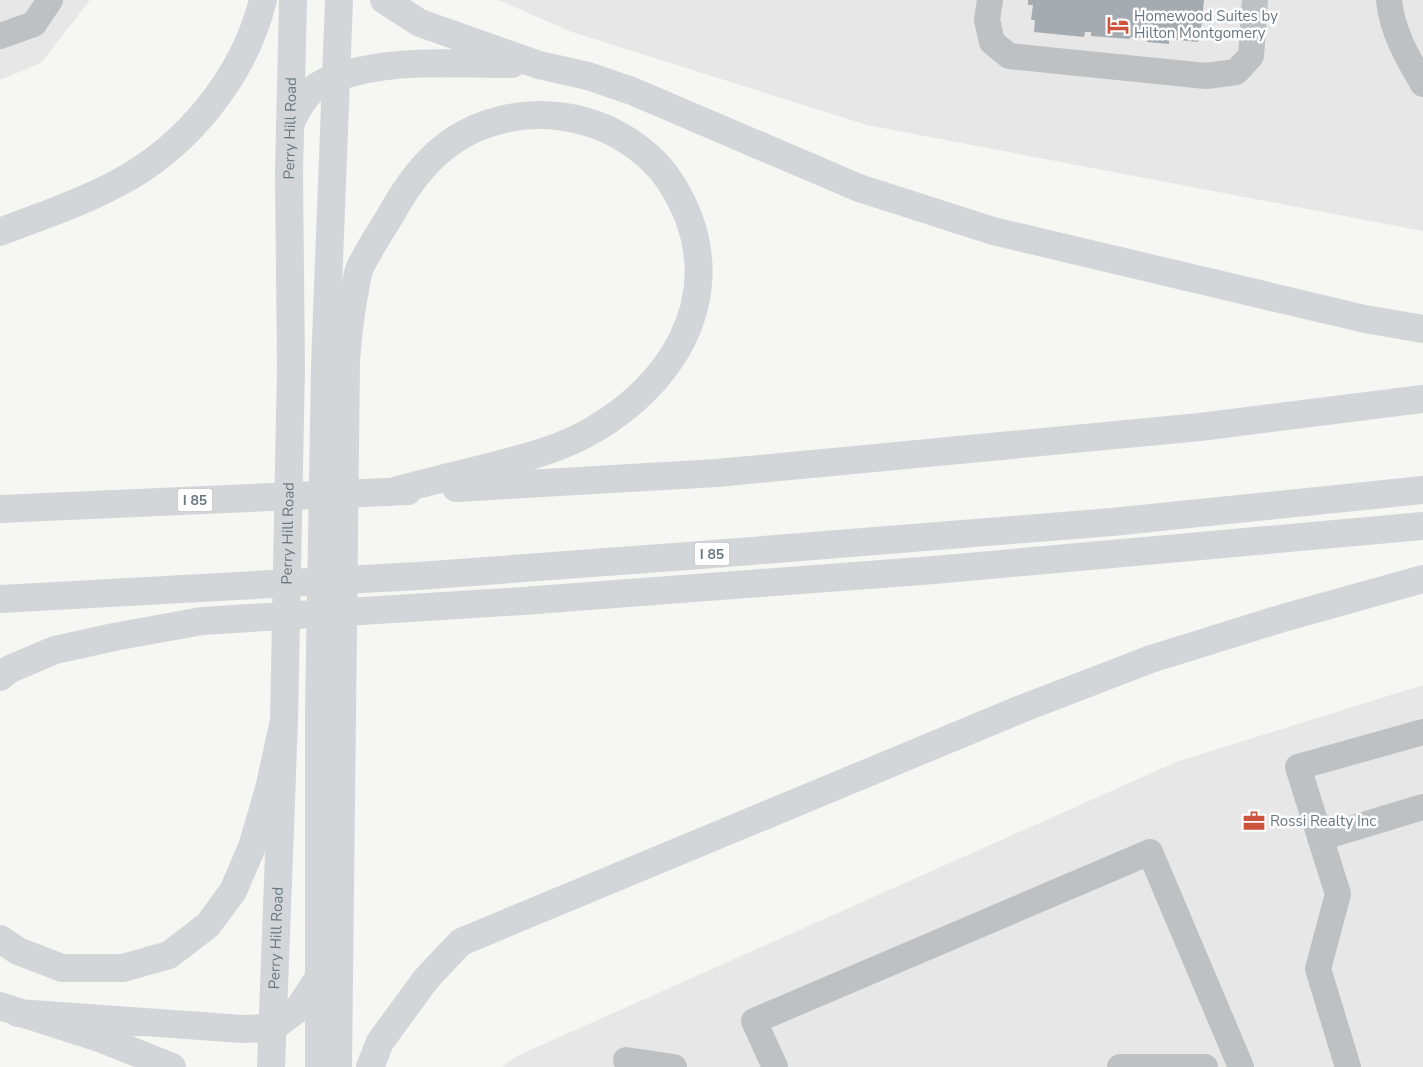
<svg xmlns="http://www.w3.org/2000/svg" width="1423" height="1067" viewBox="0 0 1423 1067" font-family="'Nunito Sans',sans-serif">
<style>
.built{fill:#e6e7e6}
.building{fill:#a5acb1}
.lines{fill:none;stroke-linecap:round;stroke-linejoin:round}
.minor{stroke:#bdc1c4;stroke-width:26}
.major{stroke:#d2d6d9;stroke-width:28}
.highway{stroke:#d2d6d9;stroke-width:28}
.labels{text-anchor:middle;stroke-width:5;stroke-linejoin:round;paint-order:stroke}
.shield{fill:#fff;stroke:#96a0a6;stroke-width:1}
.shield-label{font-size:14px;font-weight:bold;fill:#697780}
.poi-label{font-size:15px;fill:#697780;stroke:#fff;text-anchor:start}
.street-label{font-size:15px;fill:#697780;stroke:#fff}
</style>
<rect width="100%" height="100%" fill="#f6f6f3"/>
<path class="built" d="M0,0H90L41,63L0,80Z
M498,0H1423V231L867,125L572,32Z
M1423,685V1067H502L517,1056L1176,762Z"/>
<path class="building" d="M1028,0H1204L1201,30H1200L1198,42L1169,39V44L1147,42V39L1130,37V39L1091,36V32H1085L1084,37L1034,32L1035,20H1031L1033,5H1028Z"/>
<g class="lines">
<path class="minor" d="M990,0L987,20L992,42L1009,56L1206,76L1236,72L1251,56L1255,0
M1389,0C1392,31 1407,57 1423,84
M0,36L34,24L50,0
M1320,838L1423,807
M626,1060L674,1067
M775,1067L754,1021L1150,852L1241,1067
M1120,1067H1205
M1348,1067L1318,969L1338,894L1298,767L1423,732"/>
<g class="major">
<path id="s1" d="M271,1067L284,721L291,367L289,174L293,0"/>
<path d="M319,1067V713L325,366L339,0"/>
</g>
<path class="highway" d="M384,0L420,23L539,65L588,76L632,91L859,188L993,231L1365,319L1423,329
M290,125C296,111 304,96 316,87C328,79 342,75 355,72C407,59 460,64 512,64
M0,232C38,217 79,204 116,184C186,148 244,77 263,0
M456,488L717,473L1200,427L1423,399
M0,509L408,491
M0,599L418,576L701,555L1112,522L1423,490
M0,677L10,669L55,650L114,637L202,621L523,601L934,570L1423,526
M0,939L18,951L62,968H123L169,955L208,925L233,891L252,847L269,789L284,721
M0,1006L102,1039L172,1067
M18,1013L243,1029L272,1028L299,1008L319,977
M338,1067L346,360C348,336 350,313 355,290C356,283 357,276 359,270C368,249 383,229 394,209C411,179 435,149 466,133C527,102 599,112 649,157C667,173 679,194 688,216C722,305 670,385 593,430C561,449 524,458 489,467C456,475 423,483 391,492
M370,1067L380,1042L426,979L461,942L1021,709L1151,659L1283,618L1423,579"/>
</g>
<defs>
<g id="hotel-bare" transform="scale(1.725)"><path d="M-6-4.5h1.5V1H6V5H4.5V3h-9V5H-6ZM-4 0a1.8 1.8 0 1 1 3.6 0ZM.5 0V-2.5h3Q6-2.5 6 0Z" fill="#cd543c" stroke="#fff" stroke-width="2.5" paint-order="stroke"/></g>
<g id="office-bare" transform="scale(1.725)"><path d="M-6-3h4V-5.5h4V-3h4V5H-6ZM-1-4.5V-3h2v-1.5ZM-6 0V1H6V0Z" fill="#cd543c" stroke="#fff" stroke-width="2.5" paint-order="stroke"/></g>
</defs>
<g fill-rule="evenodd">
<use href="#hotel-bare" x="1118" y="25"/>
<use href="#office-bare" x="1254" y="821"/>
</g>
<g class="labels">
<g class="shield">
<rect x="177.5" y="488.5" width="35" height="23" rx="4"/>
<rect x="694.5" y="542.5" width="35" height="23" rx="4"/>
</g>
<g class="shield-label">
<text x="195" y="505">I 85</text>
<text x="712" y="559">I 85</text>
</g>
<g class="poi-label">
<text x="1134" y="21">Homewood Suites by<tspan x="1134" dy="17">Hilton Montgomery</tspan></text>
<text x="1270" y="826">Rossi Realty Inc</text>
</g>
<g class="street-label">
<text dy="5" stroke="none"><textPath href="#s1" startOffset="939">Perry Hill Road</textPath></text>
<text dy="5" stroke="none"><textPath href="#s1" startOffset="534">Perry Hill Road</textPath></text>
<text dy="5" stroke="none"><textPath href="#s1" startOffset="129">Perry Hill Road</textPath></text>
</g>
</g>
</svg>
